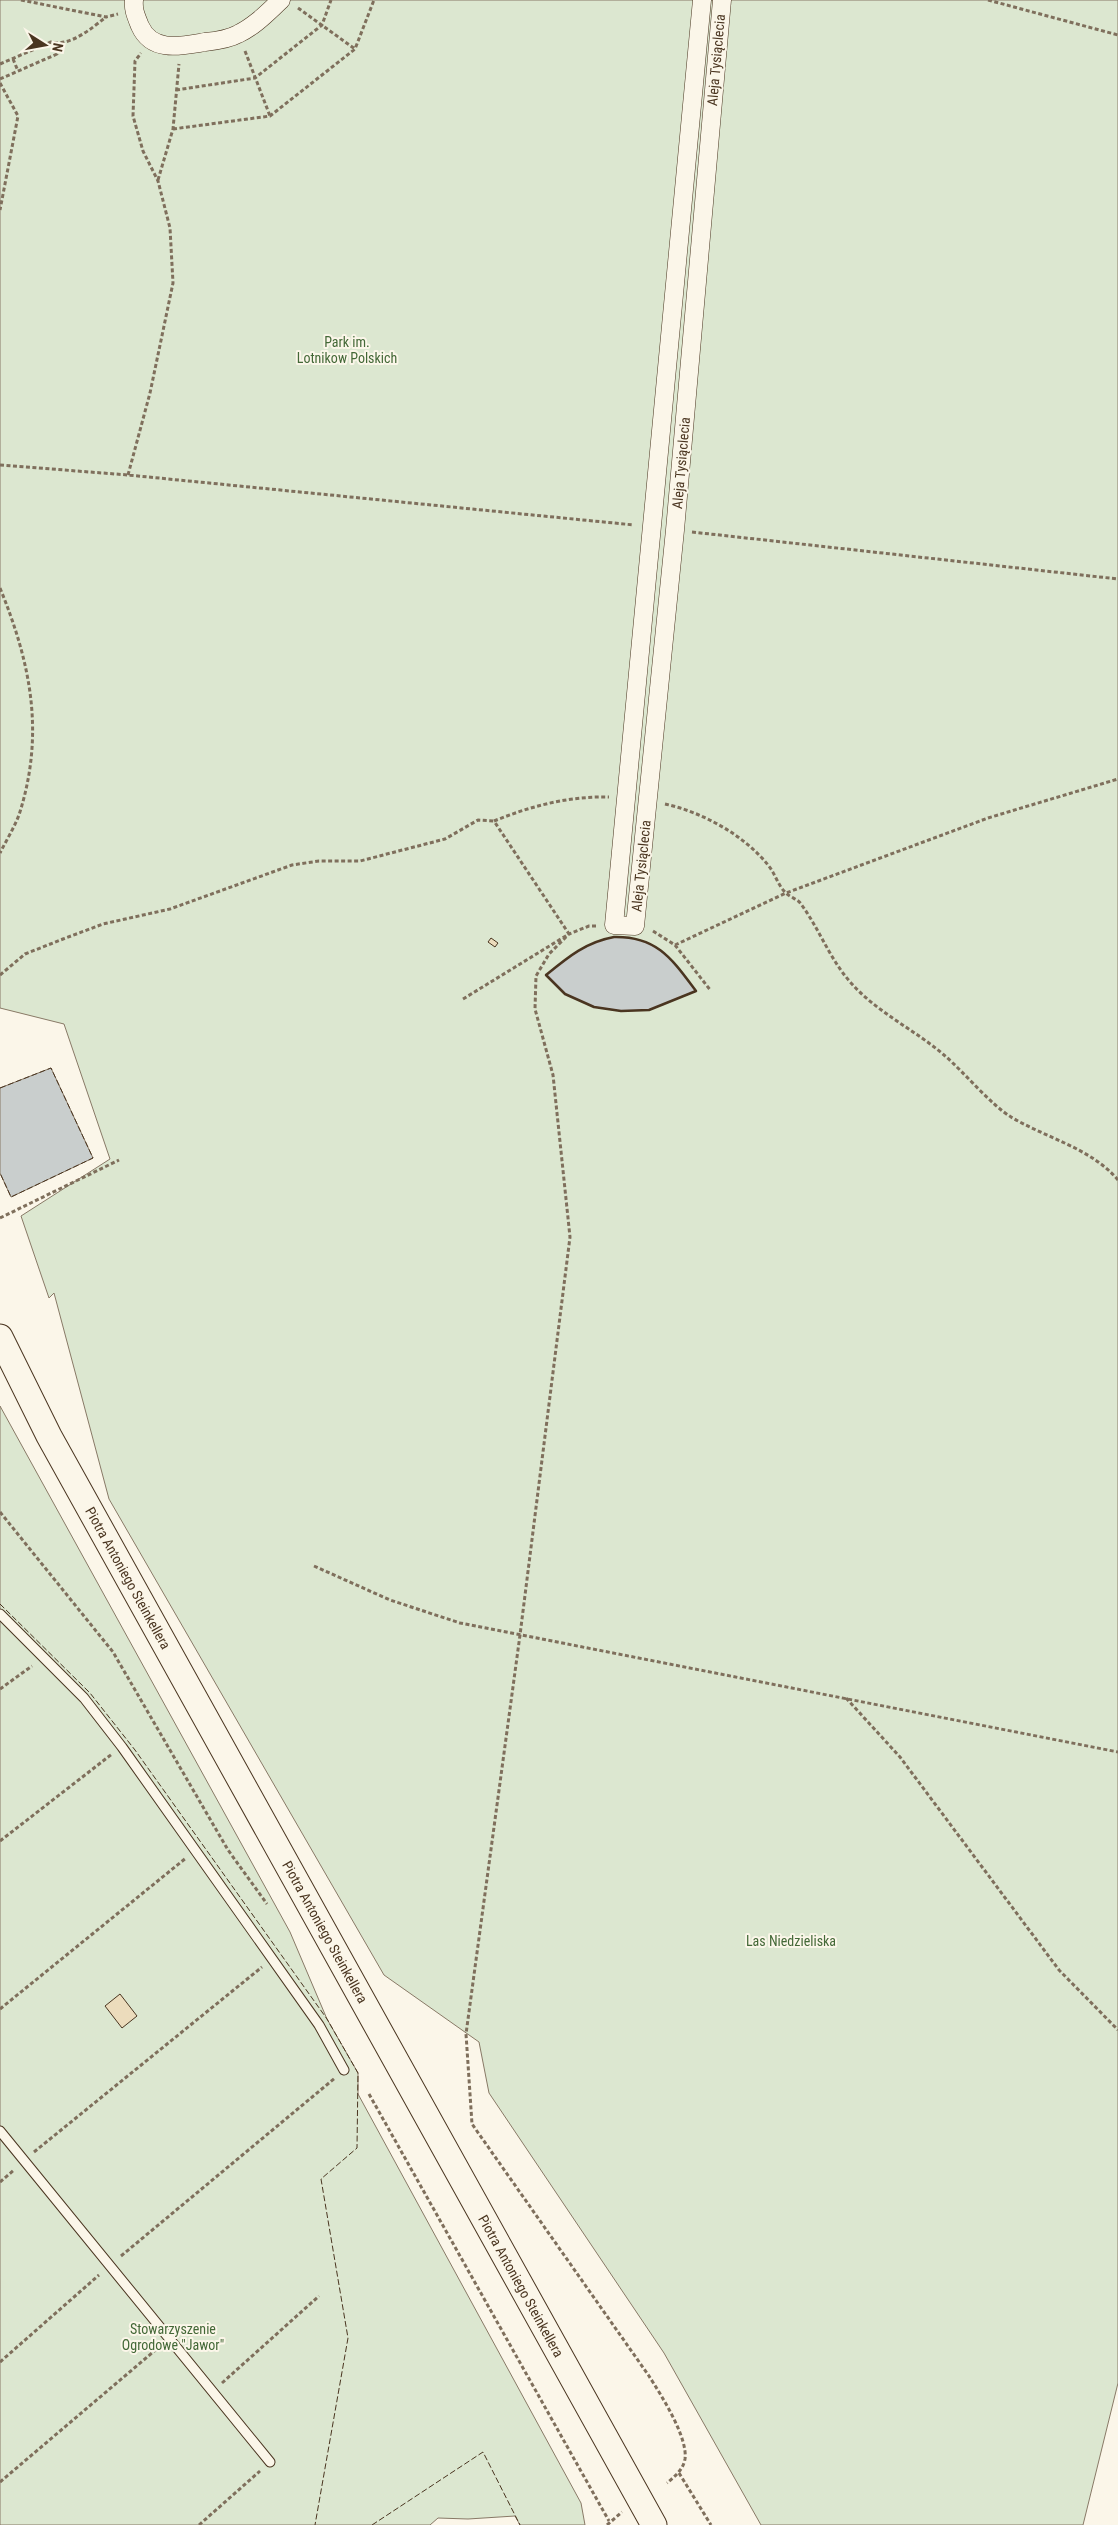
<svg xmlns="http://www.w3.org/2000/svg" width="1118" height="2525" viewBox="0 0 1118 2525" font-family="'Roboto Condensed',sans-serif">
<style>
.green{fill:#dce7d0;stroke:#887966}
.water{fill:#c9cecd;stroke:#887966}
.building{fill:#ecdcbc;stroke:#4a3520}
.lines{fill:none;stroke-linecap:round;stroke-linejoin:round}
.lane-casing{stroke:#4a3520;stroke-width:11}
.street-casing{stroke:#4a3520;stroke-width:19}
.secondary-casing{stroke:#4a3520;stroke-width:27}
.path{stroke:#7f6f5c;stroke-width:3;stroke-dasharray:4 2.5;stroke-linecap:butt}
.lane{stroke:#fbf6e9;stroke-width:9}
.street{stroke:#fbf6e9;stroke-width:18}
.secondary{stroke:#fbf6e9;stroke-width:25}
.fence{stroke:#4a3520;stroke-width:1;stroke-dasharray:6 2.5;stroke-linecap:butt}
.wall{stroke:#4a3520;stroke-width:2.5}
.labels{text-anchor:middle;stroke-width:4;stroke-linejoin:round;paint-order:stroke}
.street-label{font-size:14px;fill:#4a3520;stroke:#fbf6e9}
.park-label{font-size:14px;fill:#436837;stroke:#fbf6e9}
</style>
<rect width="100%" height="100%" fill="#fbf6e9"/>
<path class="green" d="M0,0H1118V2383L1083,2525H761L664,2353L489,2093L479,2042L384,1975L109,1499L54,1293L49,1298L21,1216L110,1159L64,1024L0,1008Z
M0,1406L290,1932L327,2019L358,2073V2094L581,2503L585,2525H520L515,2516L468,2519L438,2518L430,2525H0Z"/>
<path class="water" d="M614,937C657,936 672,959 696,991L649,1010L621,1011L594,1007L565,994L546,975C568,957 586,942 614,937Z
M51,1068L93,1158L11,1197L0,1173V1088Z"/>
<path class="building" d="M491,938L498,943L495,947L488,942Z
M120,1994L137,2016L122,2028L105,2006Z"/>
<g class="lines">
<g class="lane-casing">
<path id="lane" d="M0,1614L84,1698L122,1747L319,2025L344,2070
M0,2131L270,2462"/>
</g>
<g class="street-casing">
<path id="street" d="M134,0C133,10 136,16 140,26C152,53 181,46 205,42C215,41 229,39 238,34C255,26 268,12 281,0
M702,0L614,925L635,926L675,530L722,0"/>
</g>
<g class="secondary-casing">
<path id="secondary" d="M0,1337L49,1436L654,2525"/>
</g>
<path class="path" d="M21,0L106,17L118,14
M988,0L1118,35
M298,8L355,49
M245,51L270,116
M13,59L18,71
M0,64L51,42C70,47 92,28 106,17
M0,79L57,54L59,44
M0,83L18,116L0,210
M176,90L255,78L322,25L331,0
M173,129L270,116L355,49L374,0
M158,180L173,129L179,64
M0,465L128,475L634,525
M128,475L150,393L173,283L170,228L158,181L143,151L133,116L135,61L141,53
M692,532L1118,579
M0,588C31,664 45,734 19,815C14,828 6,841 0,853
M665,804C702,812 744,835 768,865C775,873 778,886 786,893C791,898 798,899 801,904C820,930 830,960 852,984C878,1013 915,1030 944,1055C965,1073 990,1104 1011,1117C1046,1138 1091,1148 1118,1180
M596,926H589L569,934L549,954L536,976L535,1009L553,1075L570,1237L520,1635L466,2034L472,2124L649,2376C661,2395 688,2437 685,2459C683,2470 675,2476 667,2483
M653,931L675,945L711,991
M675,945L786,893L988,818L1118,779
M0,975L25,954L63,939L103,924L170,909L292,865L319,861H360L445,839L478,820L494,821
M463,999L569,934L494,821C531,806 569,796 609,797
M0,1218L119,1160
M0,1512L113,1652L228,1850L267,1904
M314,1566L390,1600L460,1623L1118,1752
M0,1689L32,1666
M846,1698L900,1757L1059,1970L1118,2030
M0,1841L112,1754
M0,2009L186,1858
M369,2094L609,2521
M34,2152L262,1967
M0,2182L14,2170
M121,2256L335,2078
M0,2362L99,2275
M222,2383L319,2296
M679,2473L711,2525
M0,2482L159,2347
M199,2525L260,2471
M607,2525L622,2512"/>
<use href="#lane" class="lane"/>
<use href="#street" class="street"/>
<use href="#secondary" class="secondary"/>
<path class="fence" d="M0,1088L51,1068L93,1158L11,1197L0,1173
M0,1604L90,1693L135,1750L327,2019L358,2073L357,2148L321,2179L348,2338L315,2525
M372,2525L483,2452L520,2525"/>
<path class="wall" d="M614,937C657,936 672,959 696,991L649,1010L621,1011L594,1007L565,994L546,975C568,957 586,942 614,937Z"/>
</g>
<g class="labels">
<g class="street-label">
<text transform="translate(716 60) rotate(-85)" y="5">Aleja Tysiąclecia</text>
<text transform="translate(681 463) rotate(-85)" y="5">Aleja Tysiąclecia</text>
<text transform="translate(641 866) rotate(-84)" y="5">Aleja Tysiąclecia</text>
<text transform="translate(128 1578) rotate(61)" y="5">Piotra Antoniego Steinkellera</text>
<text transform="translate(325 1932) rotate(61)" y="5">Piotra Antoniego Steinkellera</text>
<text transform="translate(521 2286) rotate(61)" y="5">Piotra Antoniego Steinkellera</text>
</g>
<g class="park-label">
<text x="347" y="347">Park im.<tspan x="347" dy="16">Lotnikow Polskich</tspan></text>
<text x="791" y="1946">Las Niedzieliska</text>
<text x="173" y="2334">Stowarzyszenie<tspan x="173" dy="16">Ogrodowe "Jawor"</tspan></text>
</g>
</g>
<g transform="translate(45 45) rotate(101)" stroke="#fbf6e9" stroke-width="4" paint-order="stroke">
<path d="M0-4L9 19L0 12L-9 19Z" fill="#4a3520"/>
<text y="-8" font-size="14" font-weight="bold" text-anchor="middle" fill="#4a3520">N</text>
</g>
</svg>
